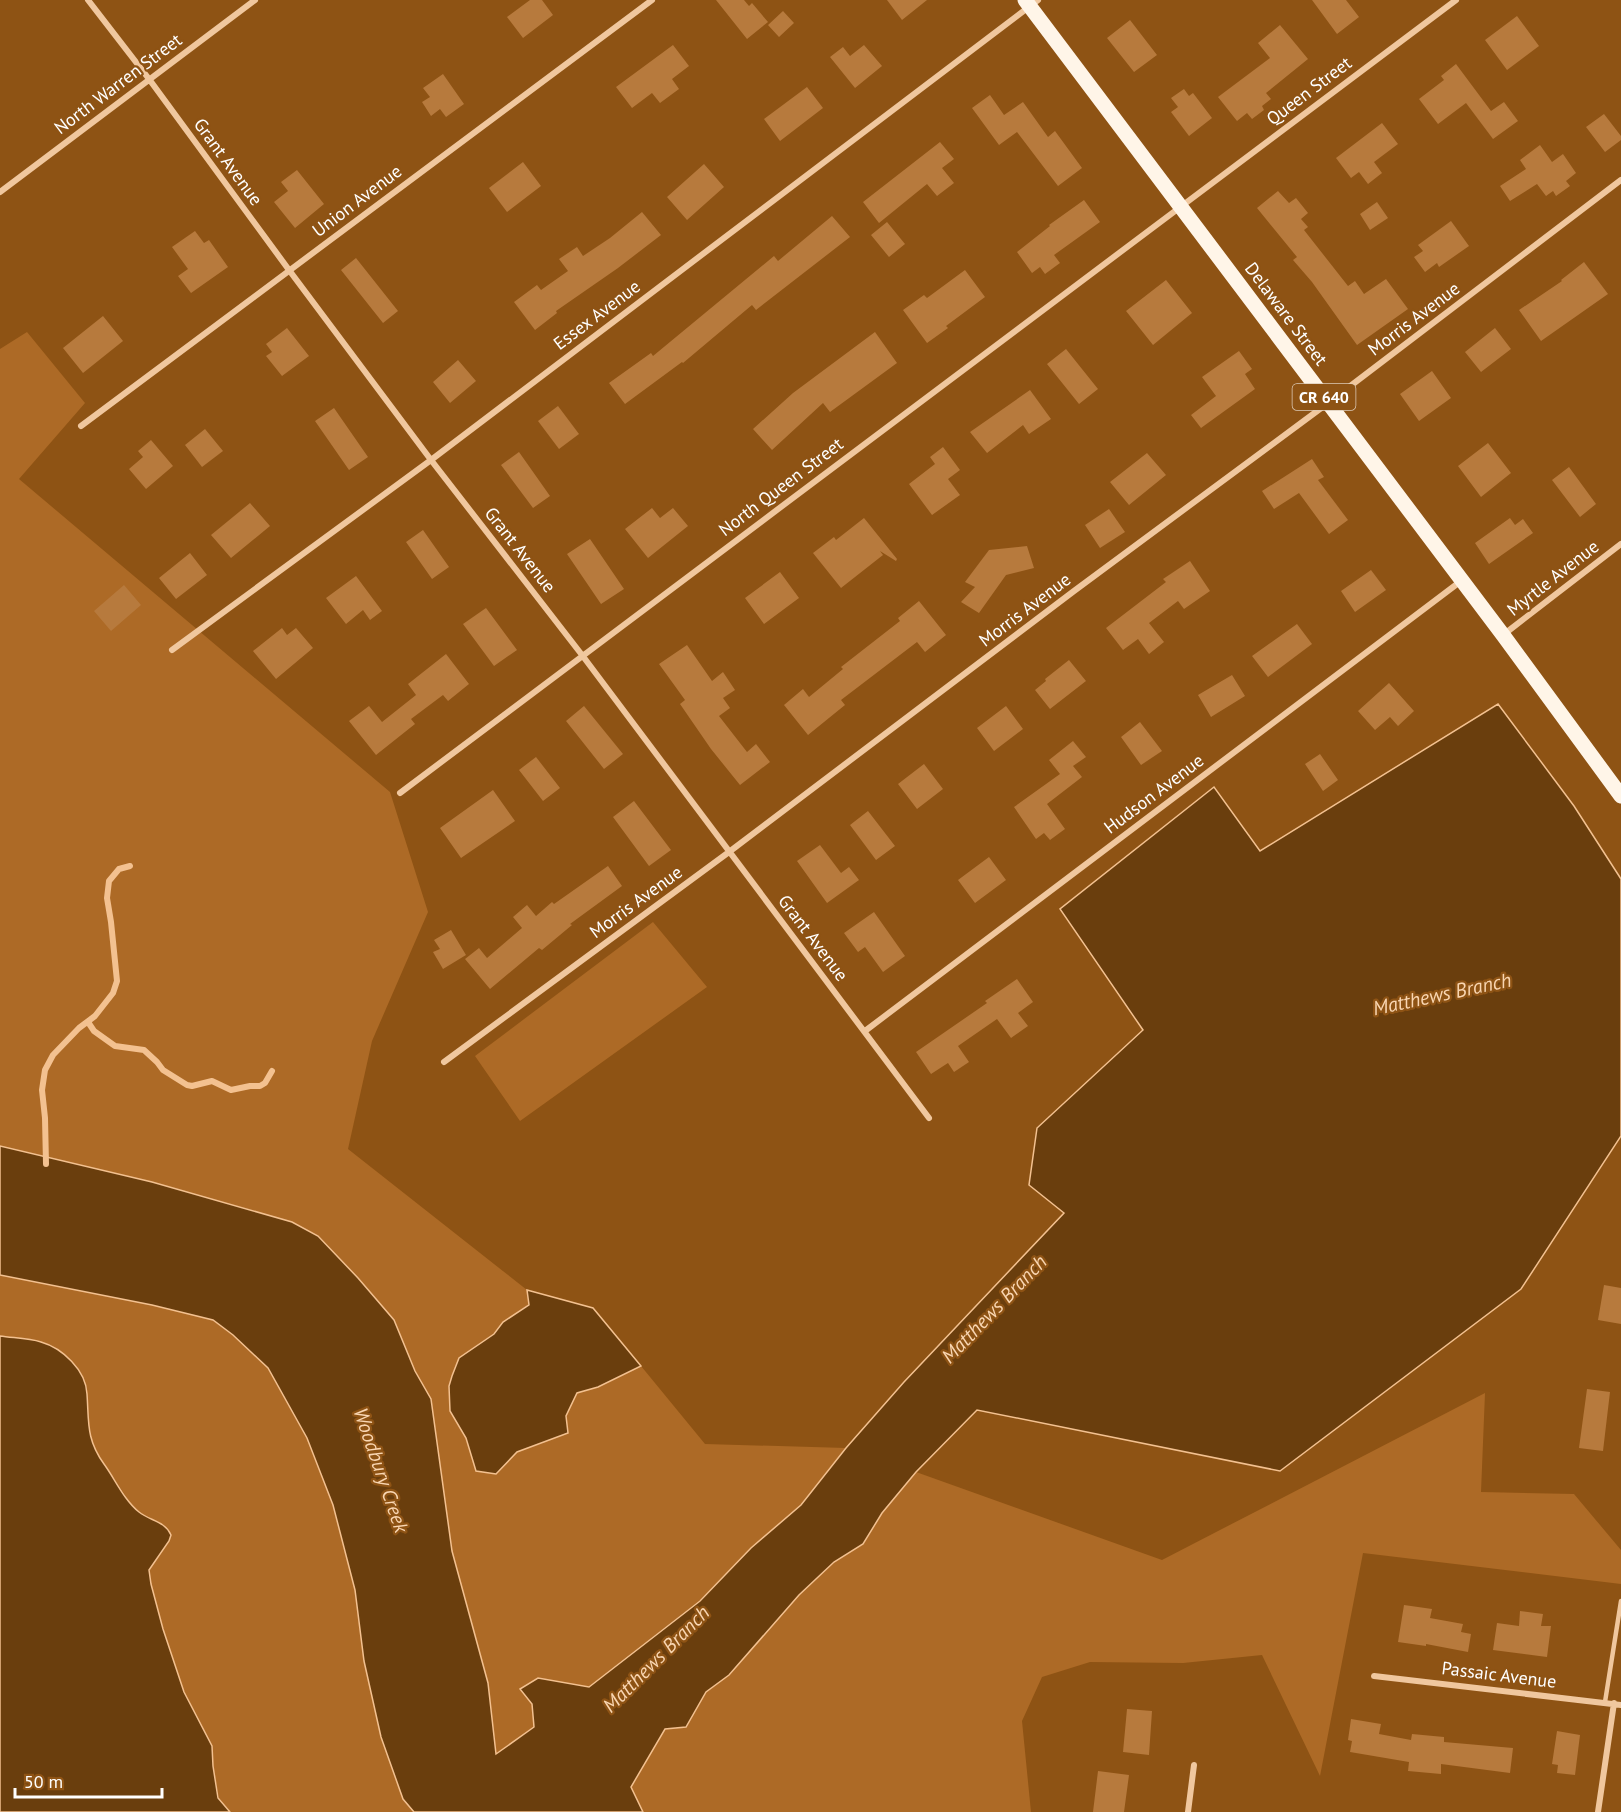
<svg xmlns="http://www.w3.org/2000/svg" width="1621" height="1812" viewBox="0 0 1621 1812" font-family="'PT Sans',sans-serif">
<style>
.green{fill:#ad6a26}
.water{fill:#6a3e0d;stroke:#f3c190;stroke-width:1.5}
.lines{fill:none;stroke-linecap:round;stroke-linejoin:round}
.stream{stroke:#f3c190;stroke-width:6}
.building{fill:#b77a3d}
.lane{stroke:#f0c79e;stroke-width:4.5}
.street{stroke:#f0c79e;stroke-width:6}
.primary{stroke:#fff5e8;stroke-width:15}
.labels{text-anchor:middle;stroke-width:4.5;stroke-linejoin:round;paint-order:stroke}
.shield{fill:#8e5314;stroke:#ddcbb8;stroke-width:1.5}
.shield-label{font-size:16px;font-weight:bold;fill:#fff}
.street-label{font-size:18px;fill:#fff;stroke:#8e5314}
.water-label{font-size:20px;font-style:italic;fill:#f9d6b2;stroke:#8e5314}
</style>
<rect width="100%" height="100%" fill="#8e5314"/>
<path class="green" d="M27,332L85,403L19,479L390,792L428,912L372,1041L348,1149L527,1290L529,1304L503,1322L494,1334L459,1358L452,1376L449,1386L450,1411L466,1438L476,1471L496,1474L517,1452L543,1443L566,1416L577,1393L598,1387L641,1366L705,1444L846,1448L801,1505L751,1548L700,1600L588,1687L538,1678L521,1689L532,1704L535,1727L495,1754L488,1683L452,1551L431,1399L415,1371L394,1320L358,1278L318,1237L292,1222L152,1182L0,1146V349Z
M653,922L707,987L520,1121L475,1056Z
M0,1275L152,1305L213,1320L233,1335L268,1368L307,1438L333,1505L355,1590L364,1661L381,1737L403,1799L414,1812H230L219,1799L213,1766L212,1746L184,1692L163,1629L151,1584L149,1570L169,1541L164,1525L139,1513L131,1504L99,1456L91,1440L87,1423V1393L82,1375L55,1348L40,1342L0,1336Z
M1485,1393L1481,1492L1574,1494L1621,1550V1584L1363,1553L1320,1776L1262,1655L1183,1663L1090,1662L1042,1677L1022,1721L1031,1812H643L631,1787L665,1729L686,1727L706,1692L729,1675L799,1595L834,1562L863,1544L882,1513L916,1472L1162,1560Z"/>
<path class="water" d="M1498,704L1574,806L1621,879V1136L1521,1289L1280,1471L977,1410L916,1472L882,1513L863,1544L834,1562L799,1595L729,1675L706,1692L686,1727L665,1729L631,1787L643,1812H414L403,1799L381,1737L364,1661L355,1590L333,1505L307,1438L268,1368L233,1335L213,1320L152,1305L0,1275V1146L152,1182L292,1222L318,1236L358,1278L394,1320L415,1371L431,1399L452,1551L488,1683L496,1754L534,1727L532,1704L520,1689L538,1678L589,1687L700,1601L751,1548L801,1505L846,1448L904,1382L1064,1213L1029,1185L1037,1128L1143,1030L1060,909L1214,787L1260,851Z
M527,1290L593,1308L641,1366L598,1387L577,1393L566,1416L568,1433L517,1452L496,1474L476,1471L466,1438L450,1411L449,1386L452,1376L459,1358L494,1334L503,1322L529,1305Z
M0,1336C13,1338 28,1338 41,1342C62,1348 86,1370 87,1394C89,1422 86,1439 104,1464C115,1479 124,1500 139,1512C150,1521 165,1521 171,1535L169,1541L149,1570L151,1584L163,1629L184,1692L212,1746L213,1766L218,1798L230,1812H0Z"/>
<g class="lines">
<path class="stream" d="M88,1022L94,1031L115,1046L144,1050L157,1062L163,1070L187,1085L192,1086L212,1081L231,1090L250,1086H260L265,1083L272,1071
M46,1164L45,1118L42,1090L45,1070L53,1055L79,1028L95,1016L113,993L117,981L111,922L107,898L109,881L119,869L130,866"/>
</g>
<path class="building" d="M530,0H542L553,15L523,38L507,17Z
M716,0H744L749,6L752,3L768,22L747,39Z
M887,0H927L902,20Z
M1312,0H1346L1359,17L1337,34Z
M783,11L794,23L779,37L768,25Z
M1517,16L1539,46L1507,70L1485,40Z
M1130,20L1157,55L1134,72L1107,38Z
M1280,25L1308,59L1266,93L1271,99L1262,106L1264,110L1252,119L1247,113L1237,121L1218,97L1270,58L1258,43Z
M673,45L689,66L672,79L679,89L660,103L652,93L632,108L616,87Z
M864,45L882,66L855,88L830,57L843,47L850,56Z
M1456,64L1491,111L1504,102L1518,121L1493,139L1466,103L1438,124L1419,99L1444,80L1441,76Z
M443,74L464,104L446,117L440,109L431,116L422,102L430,97L423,88Z
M807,87L823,108L780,141L764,119Z
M1184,89L1189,96L1193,93L1212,118L1189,136L1171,112L1178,107L1171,98Z
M990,95L1004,115L1023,102L1048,137L1055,131L1082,168L1058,186L1017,132L999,145L972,108Z
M1604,114L1621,136V140L1605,152L1586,127Z
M1382,123L1398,144L1374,162L1382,173L1368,184L1359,172L1351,178L1336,158Z
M940,142L954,159L942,168L954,183L937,196L927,184L879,223L863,202Z
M1540,145L1552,162L1563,154L1576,173L1566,181L1570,186L1556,196L1553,191L1546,196L1537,184L1510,201L1500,186L1526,169L1520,160Z
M523,162L541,186L507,212L489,188Z
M704,164L724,187L687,220L667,197Z
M297,170L324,204L295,228L274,202L288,191L281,182Z
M1278,191L1289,203L1296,198L1308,213L1301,219L1308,227L1304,230L1348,286L1355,281L1364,294L1386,279L1408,309L1357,345L1312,282L1293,260L1297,257L1257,208Z
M1084,200L1100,222L1054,255L1060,263L1045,274L1040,267L1032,273L1017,252L1050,226L1049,225Z
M1377,202L1388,218L1370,230L1360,214Z
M642,212L661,235L618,268L556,311L557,313L535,330L514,302L537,285L541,290L568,271L559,259L577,247L583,256L610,238Z
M832,216L850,237L756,310L752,305L683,363L682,362L625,404L609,383L651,353L653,356L774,256L778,261Z
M1451,221L1469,246L1439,267L1437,263L1425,272L1414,257L1423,251L1418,245Z
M887,222L905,244L889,257L871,235Z
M195,231L204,243L209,240L228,267L191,293L178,276L188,269L172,247Z
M356,258L398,311L383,323L341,270Z
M1584,262L1608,294L1541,341L1519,310L1562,281L1561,280Z
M965,270L985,297L946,326L948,328L927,343L903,310L924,295L927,298Z
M1166,280L1192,313L1153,345L1126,311Z
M103,316L123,341L83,373L63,348Z
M287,328L309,356L282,376L266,356L272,352L266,344Z
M1495,328L1511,349L1481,372L1465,352Z
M875,332L897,363L830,412L823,403L772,450L753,429L793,393Z
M1066,349L1098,389L1079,404L1047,364Z
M1239,351L1252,369L1245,374L1255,389L1201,428L1191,415L1216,396L1202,377Z
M458,360L476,381L450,403L433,382Z
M1432,371L1451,398L1419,421L1400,394Z
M1030,390L1051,419L1029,434L1023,425L987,453L970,432Z
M558,406L579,434L559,449L538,421Z
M334,408L368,457L349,470L315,421Z
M205,429L223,451L202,467L185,445Z
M151,440L173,466L146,489L129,469L143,457L138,451Z
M1488,443L1511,473L1481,497L1458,466Z
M943,447L960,470L948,479L960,495L932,515L909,484L935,464L930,457Z
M519,452L550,496L533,508L501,465Z
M1147,453L1166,475L1129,505L1110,482Z
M1312,459L1324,477L1318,480L1348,520L1329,534L1299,493L1274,509L1262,491Z
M1569,467L1596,504L1580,517L1552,480Z
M250,503L270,526L231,558L211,535Z
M652,508L660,518L673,508L688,526L648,558L625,529Z
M1109,509L1125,532L1100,548L1085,525Z
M864,518L897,559L896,561L880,551L883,555L841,588L813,553L834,537L836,540Z
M1510,518L1515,525L1523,519L1533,533L1489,564L1475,543Z
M423,530L449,567L432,579L406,542Z
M590,539L624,589L601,604L567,554Z
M1027,546L1034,568L1006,575L979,613L961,602L975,587L965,582L989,550Z
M190,553L207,575L176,599L159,578Z
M1190,561L1210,591L1184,609L1178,601L1149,623L1164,642L1149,654L1138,639L1123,650L1106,628L1166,582L1163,579Z
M1371,570L1386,590L1355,612L1341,591Z
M780,572L799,598L764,624L745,598Z
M356,576L382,611L370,620L363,610L346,624L326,598Z
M124,585L141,605L111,631L94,611Z
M919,601L946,635L925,652L917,642L841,700L845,705L808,735L784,705L803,689L809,697L843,669L841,667L900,621L898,618Z
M486,608L517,650L494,666L463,624Z
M1297,624L1312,644L1268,677L1252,656Z
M282,628L287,635L296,628L313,648L276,679L253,651Z
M687,645L712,681L723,672L735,690L723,698L730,708L719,716L747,752L756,744L770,762L740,785L711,749L680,704L685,700L659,664Z
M446,654L469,684L448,701L443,695L411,719L415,724L376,755L349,721L369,706L382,722L416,695L408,684Z
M1069,660L1086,681L1050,709L1035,690L1046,681L1045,679Z
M1232,675L1245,696L1211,717L1198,695Z
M1389,683L1414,711L1398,726L1390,717L1375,730L1358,711Z
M584,706L623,754L604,769L566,721Z
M1006,706L1023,729L994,751L977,728Z
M1140,722L1162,751L1141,765L1121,737Z
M1073,741L1086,757L1073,766L1082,777L1047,804L1065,829L1050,840L1044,833L1036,839L1014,807L1060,774L1049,760Z
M1320,754L1338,780L1323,791L1305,764Z
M536,757L560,788L543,801L519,770Z
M924,764L943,789L917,809L898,784Z
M493,790L515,821L461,858L440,828Z
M634,801L671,850L649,866L613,817Z
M868,811L895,846L876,860L850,825Z
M820,845L841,873L849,867L859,880L827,903L797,861Z
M989,857L1006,880L975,903L958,880Z
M608,866L622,886L570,924L572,925L542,950L539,948L490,989L465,959L479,948L487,958L522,928L513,917L527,905L536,916L552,902L554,904Z
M874,912L905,956L883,972L865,947L858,952L844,933Z
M451,930L466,955L443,969L433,952L440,949L434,940Z
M1017,979L1033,1002L1018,1013L1028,1026L1011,1038L997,1019L958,1046L969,1062L954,1072L948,1063L931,1074L916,1052L987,1003L985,1001Z
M1604,1285L1621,1288V1324L1598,1320Z
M1587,1389L1610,1392L1603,1451L1579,1448Z
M1404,1605L1432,1609L1430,1618L1463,1624L1461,1632L1471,1634L1468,1652L1426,1644V1646L1398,1642Z
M1520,1611L1543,1614L1541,1626H1551L1547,1657L1493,1650L1497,1623L1519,1626Z
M1127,1709L1152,1711L1149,1755L1123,1752Z
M1351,1719L1381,1724L1379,1734L1411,1740L1412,1734L1444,1737V1742L1513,1748L1510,1773L1441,1764V1774L1408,1771L1409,1762L1350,1752L1352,1741L1348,1740Z
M1557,1731L1580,1735L1575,1775L1557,1773L1558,1765L1552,1764Z
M1098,1771L1129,1775L1124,1812H1093Z"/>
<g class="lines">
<path class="lane" d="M1605,1702L1621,1601"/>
<path class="street" d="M88,0L149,79L289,270L431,460L582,655L929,1118
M0,192L255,0
M81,426L652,0
M1503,635L1621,544
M172,650L431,460L1038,0
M400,793L1456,0
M865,1031L1461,581
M444,1062L729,852L1074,591L1328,403L1621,180
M1374,1676L1621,1705
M1188,1812L1194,1765
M1598,1812L1614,1703"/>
<path class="primary" d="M1025,0L1503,635L1621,796"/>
</g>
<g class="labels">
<rect class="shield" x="1292.5" y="384" width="63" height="26" rx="4.5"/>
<g class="shield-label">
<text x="1324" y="403">CR 640</text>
</g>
<g class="street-label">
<text transform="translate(118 84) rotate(-37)" y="6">North Warren Street</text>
<text transform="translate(1309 91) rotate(-37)" y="6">Queen Street</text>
<text transform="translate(228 162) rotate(54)" y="6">Grant Avenue</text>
<text transform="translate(357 201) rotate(-37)" y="6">Union Avenue</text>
<text transform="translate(1286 314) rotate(53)" y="6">Delaware Street</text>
<text transform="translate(597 315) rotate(-37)" y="6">Essex Avenue</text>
<text transform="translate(1414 319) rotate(-37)" y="6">Morris Avenue</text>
<text transform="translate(781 487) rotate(-37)" y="6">North Queen Street</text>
<text transform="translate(520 550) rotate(52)" y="6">Grant Avenue</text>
<text transform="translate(1553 578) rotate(-38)" y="6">Myrtle Avenue</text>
<text transform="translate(1025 610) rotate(-37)" y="6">Morris Avenue</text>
<text transform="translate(1154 794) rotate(-37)" y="6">Hudson Avenue</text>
<text transform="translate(636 902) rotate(-36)" y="6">Morris Avenue</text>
<text transform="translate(813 938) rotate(53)" y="6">Grant Avenue</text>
<text transform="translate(1499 1675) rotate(7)" y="6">Passaic Avenue</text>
</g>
<g class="water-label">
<text transform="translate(1442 994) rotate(-12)" y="7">Matthews Branch</text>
<text transform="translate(994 1309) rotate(-46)" y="7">Matthews Branch</text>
<text transform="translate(381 1470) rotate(71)" y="7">Woodbury Creek</text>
<text transform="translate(656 1659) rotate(-45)" y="7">Matthews Branch</text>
</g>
</g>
<path d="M15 1788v9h147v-9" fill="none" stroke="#ffffff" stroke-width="3"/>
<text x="24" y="1788" font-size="18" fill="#ffffff" stroke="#8e5314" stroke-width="4.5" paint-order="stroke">50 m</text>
</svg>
